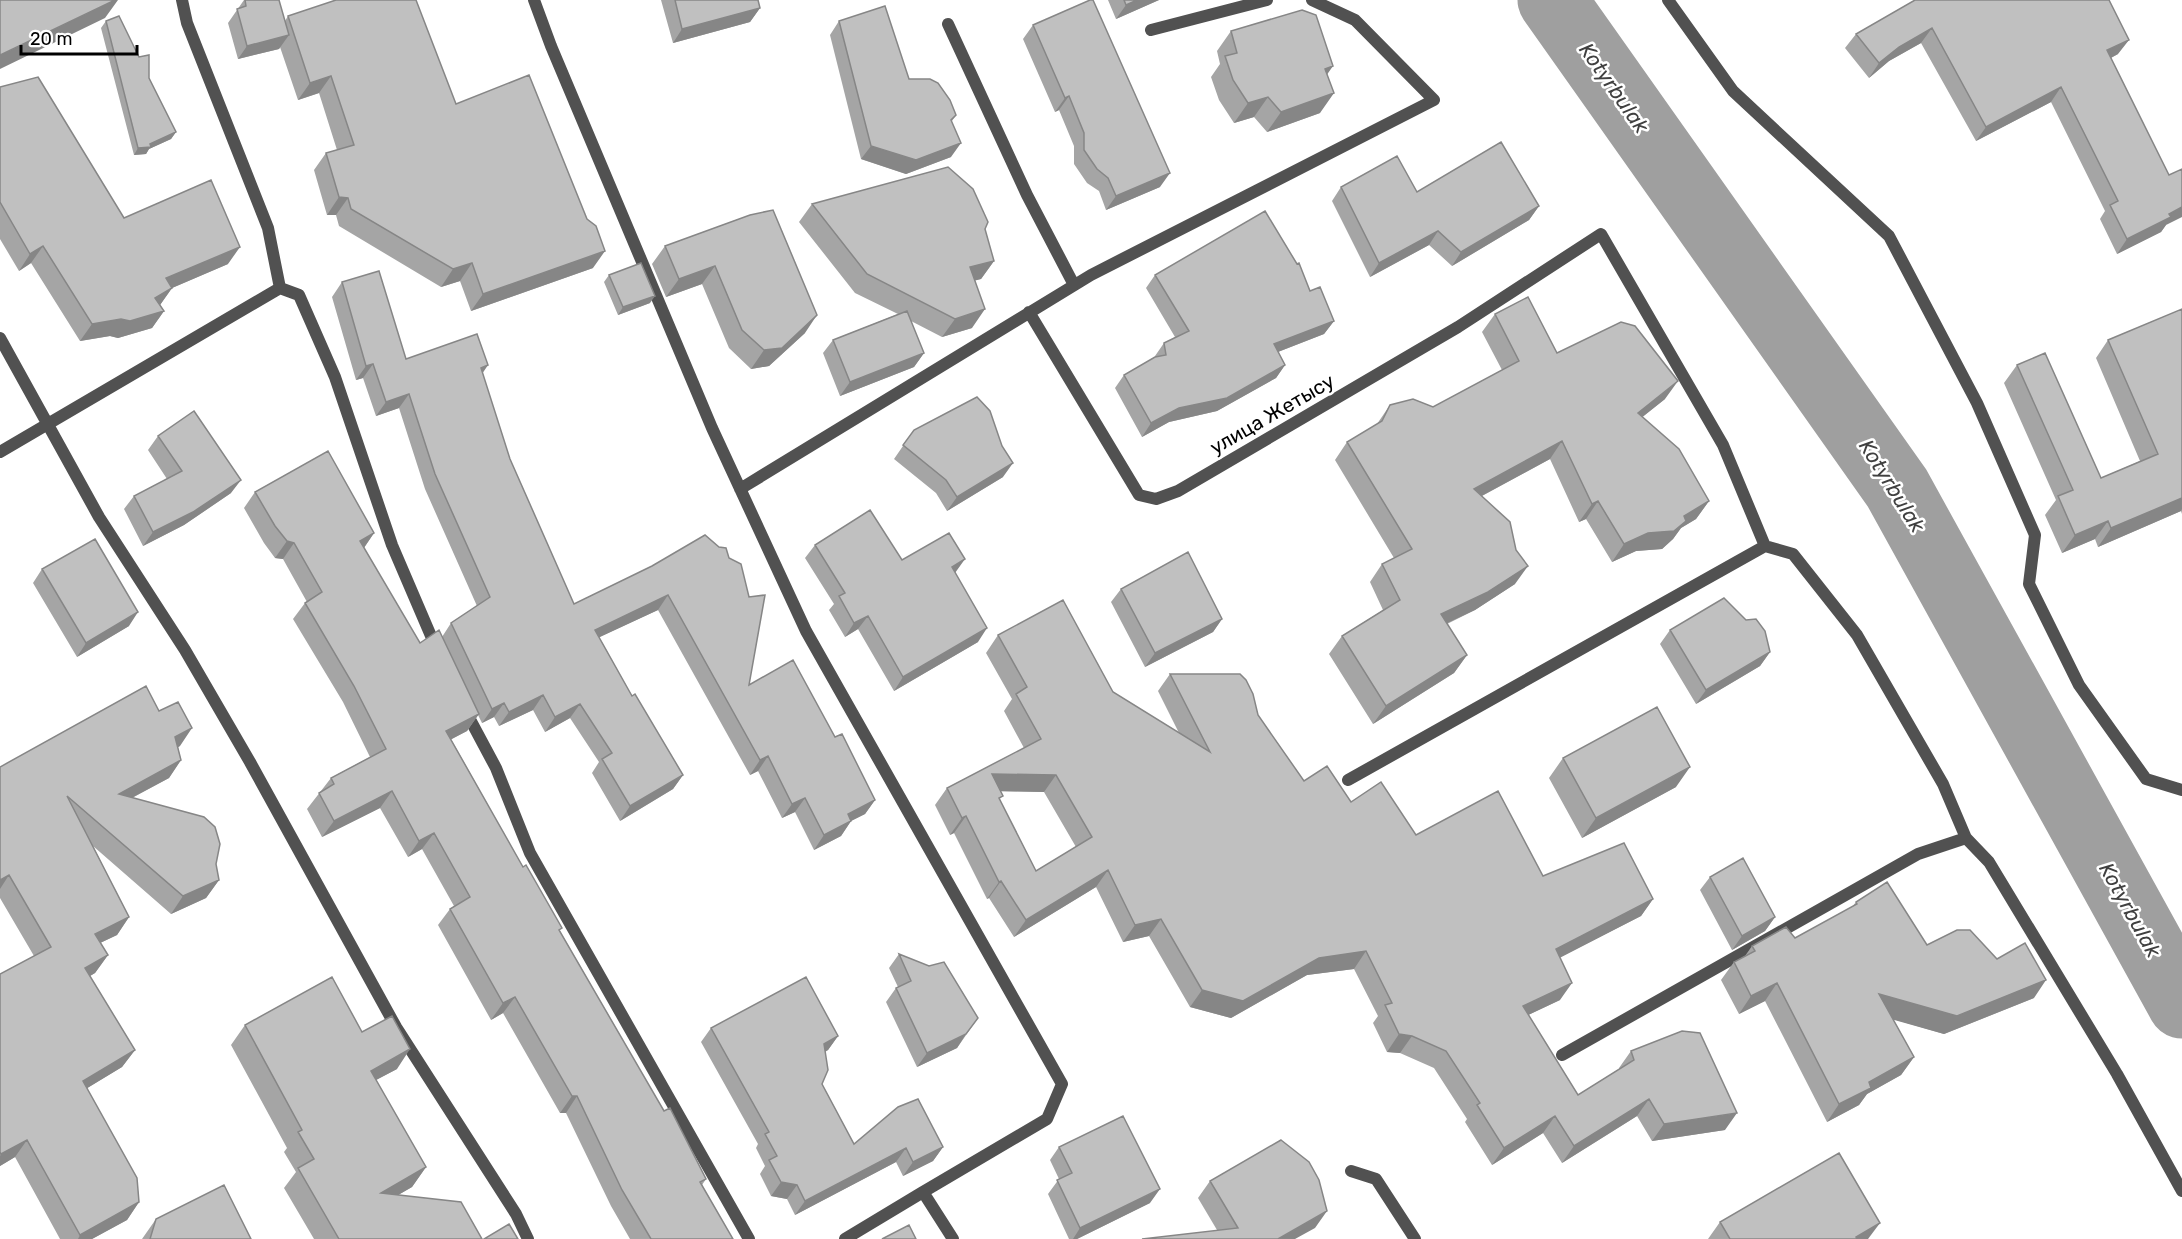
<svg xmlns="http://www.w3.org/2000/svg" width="2182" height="1239" viewBox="0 0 2182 1239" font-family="Rubik,sans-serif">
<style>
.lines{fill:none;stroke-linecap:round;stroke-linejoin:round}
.river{stroke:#9f9f9f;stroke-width:69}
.minor{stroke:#515151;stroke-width:12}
.wall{fill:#a5a5a5;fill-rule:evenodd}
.shaded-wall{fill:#868686}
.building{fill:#c0c0c0;stroke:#868686;stroke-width:1.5;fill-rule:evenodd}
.labels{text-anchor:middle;stroke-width:5;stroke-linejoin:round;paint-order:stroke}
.street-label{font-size:20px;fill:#000;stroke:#fff}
.water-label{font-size:21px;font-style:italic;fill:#404040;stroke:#fff}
</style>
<rect width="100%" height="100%" fill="#fff"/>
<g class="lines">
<path class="river" d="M1552,0L1897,488L2182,1004"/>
<path class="minor" d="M182,0L187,23L268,228L280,288L299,295L335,377L392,545L437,650
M534,0L551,46L712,428L806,631L1062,1084L1047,1119L923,1192
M1668,0L1733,91L1889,236L1977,403L2035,535L2029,584L2079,685L2146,779L2182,790
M948,24L1027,195L1074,285
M1151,30L1267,0
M1029,312L1139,495L1156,499L1178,491L1458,327L1601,234L1723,445L1765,546
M0,338L99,517L185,650L250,762L396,1027L516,1214L528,1239
M0,452L280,288
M740,489L1091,275L1434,100L1355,20L1312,0
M465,710L496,768L530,853L749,1239
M1348,780L1765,546L1793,554L1857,635L1943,784L1966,838
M1562,1055L1918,854L1966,838L1989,862L2117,1074L2182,1191
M1351,1171L1376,1179L1415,1239
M845,1239L923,1192L953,1239"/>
</g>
<path class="wall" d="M244,0H279L285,21L288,16L456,104L593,268L471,311L460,281L441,287L339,226L336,215H327L314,170L326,153L337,150L319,93L298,100L280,47L279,49L238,59L228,23Z
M661,0H758L760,8L750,22L673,43Z
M1108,0H1159L1116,19Z
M1915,0L2118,54L2111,58L2166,225L2161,232L2117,254L2100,219L2105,211L2051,102L1976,141L1921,43L1889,61L1869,78L1845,48L1856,34Z
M106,21L149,78L176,132L171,139L149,149L146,154L134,155L101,28Z
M839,21L909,79L956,115L952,121L951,157L906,174L861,159L830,35Z
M1033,25L1160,187L1106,210L1099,191L1087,183L1074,164V146L1059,110L1055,112L1023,39Z
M1231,31L1327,74L1320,113L1267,132L1254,117L1234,123L1219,100L1211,77L1220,64L1217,51Z
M0,87L124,218L228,264L172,288L160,305L164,311L152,328L118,338L110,336L80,341L31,263L19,271L0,239Z
M1341,187L1417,192L1539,206L1529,220L1452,266L1429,245L1370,277L1332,201Z
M812,204L985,229L994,261L981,279L975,280L972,328L942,337L911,321L924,353L914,367L840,396L823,353L833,340L898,314L855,293L799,222Z
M750,215L805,333L769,366L751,369L729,348L702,284L666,297L652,264L665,246Z
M609,275L650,303L618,315L604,282Z
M1155,275L1310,291L1334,321L1324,334L1278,352L1285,365L1276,378L1217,411L1169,422L1142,437L1115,388L1124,375L1155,357V356L1164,343L1175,337L1146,288Z
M342,282L406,359L482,374L510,459L574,604L652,566L749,685L835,737L875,800L865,814L851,821L841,836L814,850L795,812L782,818L758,771L750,775L658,610L599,637L632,696L683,775L673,789L620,821L592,773L599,762L570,718L545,732L533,710L499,726L494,717L482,723L478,715L467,731L451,739L523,867L664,1111L706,1179L702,1185L733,1239H630L611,1206L566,1113H560L503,1013L491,1020L438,925L450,909L454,906L422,849L408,857L380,808L322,837L307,809L331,778L370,757L343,702L293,619L305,603L307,602L283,559L275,558L264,543L244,508L255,492L374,533L364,548L420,643L442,637L451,623L477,606L425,489L399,408L376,416L363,378L356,380L332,297Z
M2182,309V514L2181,511L2098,547L2095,539L2062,553L2045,515L2056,500L2004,383L2017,365L2101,478L2140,461L2096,358L2108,340Z
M1495,314L1557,353L1665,399L1642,417L1709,501L1696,519L1681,528L1673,539L1662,549L1636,551L1612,562L1586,519L1579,522L1550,459L1482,496L1515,584L1475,610L1447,624L1467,655L1454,673L1373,724L1329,654L1342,636L1383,610L1370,582L1382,564L1394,558L1335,460L1347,442L1377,424L1390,405L1433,407L1502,370L1482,332Z
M914,430L1003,477L947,511L936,493L894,459Z
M158,436L231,493L184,525L143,546L124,509L134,496L167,479L148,450Z
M815,545L902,560L955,573L978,642L894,691L858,629L845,637L829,610L834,604L805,558Z
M42,569L129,626L77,657L33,583Z
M1121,589L1222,619L1213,632L1145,667L1111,602Z
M1670,630L1770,652L1760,666L1696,704L1660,644Z
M998,635L1113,692L1179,733L1158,691L1170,674L1258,715L1304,781L1351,802L1416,835L1543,876L1653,899L1641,916L1560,957V1000L1528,1015L1578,1095L1619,1069V1068L1631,1051L1725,1130L1652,1141L1637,1116L1562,1163L1543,1133L1492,1165L1465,1122L1467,1119L1434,1068L1400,1053L1387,1052L1373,1023L1378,1016L1354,969L1307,975L1231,1018L1190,1007L1149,936L1123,942L1096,887L1014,937L989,898L987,899L954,833L950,835L935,805L947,788L1024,748L1004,711L1012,699L986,653ZM1001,791L1044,792L1076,847L1036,871L1000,800Z
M159,711L180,746L178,747L181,760L169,778L132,798L216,864L219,880L206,898L171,914L93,846L129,917L117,935L100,943L108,955L95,973L90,976L135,1050L122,1067L87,1088L139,1202L127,1220L92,1239H60L15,1157L0,1166V974L34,956L0,898V767Z
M1563,758L1676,787L1582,838L1549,778Z
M1710,877L1775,917L1765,931L1732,950L1700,890Z
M1856,902L1927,945L2034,998L1944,1034L1893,1019L1914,1057L1901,1075L1867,1094L1859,1105L1827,1122L1765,1001L1739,1014L1721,980L1734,962L1745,956L1752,946L1795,938L1852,907Z
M899,954L978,1018L957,1048L917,1067L886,1002L896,988L898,987L889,968Z
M245,1025L362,1032L397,1069L376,1080L426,1167L412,1187L398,1195L482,1239H314L284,1188L296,1172L284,1152L287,1148L231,1045Z
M711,1028L838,1036L828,1050L825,1052L822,1084L854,1144L943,1147L933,1161L903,1176L896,1162L795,1215L787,1199L771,1196L760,1174L765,1166L756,1148L758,1144L701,1042Z
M1059,1147L1150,1203L1077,1239H1069L1048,1194L1059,1179L1050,1160Z
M1210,1181L1315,1228L1217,1230L1198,1198Z
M156,1219L251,1239H142Z
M1720,1222L1868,1239H1708Z"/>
<path class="shaded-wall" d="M115,0H118L105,18L0,69V55Z
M1137,0H1159L1116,19L1126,5Z
M760,8L750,22L673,43L682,29Z
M1932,28L1921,43L1889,61L1869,78L1879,63L1899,47Z
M289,35L279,49L238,59L247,46Z
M2129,40L2118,54L2097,65L2107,50Z
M1333,66L1319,86L1325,69Z
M331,76L319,93L298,100L310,83Z
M2061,87L2051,102L1976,141L1986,127Z
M1334,93L1320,113L1267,132L1281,112Z
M1069,96L1059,110L1055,112L1065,98Z
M1268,97L1254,117L1234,123L1248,103Z
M176,132L171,139L149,149L146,154L134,155L138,148Z
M961,143L951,157L906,174L861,159L871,146Z
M1170,173L1160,187L1106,210L1116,196Z
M339,197L348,198L336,215H327Z
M1539,206L1529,220L1452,266L1461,252Z
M2182,207V217L2166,225L2161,232L2117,254L2127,239L2169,214Z
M1438,231L1429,245L1370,277L1379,263Z
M43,246L31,263L19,271L30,254Z
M240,247L228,264L172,288L160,305L143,315L166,278Z
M605,251L593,268L471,311L483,294Z
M994,261L981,279L958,285L970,267Z
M472,263L460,281L441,287L453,269Z
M715,266L702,284L666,297L679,279Z
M655,296L650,303L618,315L623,307Z
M985,309L972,328L942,337L955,319Z
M164,311L152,328L118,338L110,336L80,341L92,324Z
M817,315L805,333L769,366L751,369L764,350Z
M1334,321L1324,334L1265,357L1274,344Z
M924,353L914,367L840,396L850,382Z
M373,364L363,378L356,380L366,366Z
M488,365L478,380L481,368Z
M1285,365L1276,378L1217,411L1169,422L1142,437L1151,423L1179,408Z
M1678,381L1665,399L1625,431L1638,413Z
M409,394L399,408L376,416L386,402Z
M1562,441L1550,459L1461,507L1474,489Z
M1013,463L1003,477L947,511L957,497Z
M241,480L231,493L184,525L143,546L153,532Z
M2182,498V509L2181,511L2098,547L2111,528Z
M1598,501L1586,519L1579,522L1592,504Z
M1709,501L1696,519L1681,528L1673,539L1662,549L1636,551L1612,562L1624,544L1684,516Z
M2108,521L2095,539L2062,553L2075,535Z
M374,533L363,549L360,541Z
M287,541L294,543L283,559L275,558Z
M965,559L955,573L952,567Z
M1528,566L1515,584L1475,610L1428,632L1441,614Z
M668,595L658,610L585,644L595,630Z
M138,612L129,626L77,657L86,643Z
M868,616L858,629L845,637L854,623Z
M1222,619L1213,632L1145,667L1155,653Z
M987,628L978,642L894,691L903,677Z
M1770,652L1760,666L1696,704L1706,690Z
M1467,655L1454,673L1373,724L1386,706Z
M543,695L533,710L499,726L509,712Z
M504,703L494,717L482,723L492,709Z
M580,704L570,718L545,732L555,717Z
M479,714L467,731L435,748L446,731Z
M192,728L180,746L163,755L175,737Z
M768,756L758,771L750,775L760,760Z
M181,760L169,778L107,811L119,794Z
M1690,767L1676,787L1582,838L1596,818Z
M992,774L1056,775L1044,792L980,791Z
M683,775L673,789L620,821L630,806Z
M392,791L380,808L322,837L334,821Z
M805,798L795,812L782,818L792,804Z
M875,800L865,814L851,821L841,836L814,850L824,835L848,814Z
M966,816L954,833L950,835L962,818Z
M434,833L422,849L408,857L419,841Z
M1108,870L1096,887L1014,937L1026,920Z
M9,875L0,889V880Z
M219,880L206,898L171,914L183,896Z
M1001,881L989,898L987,899L999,882Z
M1653,899L1641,916L1544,966L1556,949Z
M129,917L117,935L83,951L95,934Z
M1775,917L1765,931L1732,950L1742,936Z
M1161,919L1149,936L1123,942L1135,925Z
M1366,951L1354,969L1307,975L1231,1018L1190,1007L1202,990L1319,958Z
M108,955L95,973L73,986L85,968Z
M2046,980L2034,998L1944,1034L1866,1012L1879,994Z
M1572,983L1560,1000L1511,1023L1523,1006Z
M1777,983L1765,1001L1739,1014L1751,996Z
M515,997L503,1013L491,1020L503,1003Z
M966,1034L957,1048L917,1067L927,1053Z
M1399,1034L1412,1036L1400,1053L1387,1052Z
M838,1036L828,1050L814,1058L824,1044Z
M410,1049L397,1069L357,1090L371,1071Z
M135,1050L122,1067L71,1098L83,1081Z
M1914,1057L1901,1075L1867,1094L1859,1105L1827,1122L1839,1104L1869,1082Z
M572,1096H577L566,1113H560Z
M1649,1099L1637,1116L1562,1163L1574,1146Z
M1737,1113L1725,1130L1652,1141L1664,1124Z
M1555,1116L1543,1133L1492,1165L1504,1148Z
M27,1140L15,1157L0,1166V1156L1,1154Z
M943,1147L933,1161L903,1176L913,1162Z
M906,1148L896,1162L795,1215L805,1201Z
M426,1167L412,1187L367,1213L381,1193Z
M781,1182L797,1185L787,1199L771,1196Z
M1160,1189L1150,1203L1077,1239H1073L1080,1228Z
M139,1202L127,1220L92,1239H78L80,1235Z
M1327,1211L1315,1228L1295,1239H1278Z
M1880,1223L1868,1239H1854L1856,1237Z"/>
<path class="building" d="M0,0H115L0,55Z
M245,0H279L289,35L247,46L237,9L246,6Z
M336,0H416L456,104L529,75L587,219L596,226L605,251L483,294L472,263L453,269L351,209L348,198L339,197L326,153L354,145L331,76L310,83L288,16Z
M675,0H758L760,8L682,29Z
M1090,0H1093L1170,173L1116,196L1108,178L1097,169L1084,150V133L1069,96L1065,98L1033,25Z
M1124,0H1137L1126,5Z
M1915,0H2109L2129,40L2107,50L2169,175L2182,169V207L2169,214L2171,217L2127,239L2110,205L2118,201L2061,87L1986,127L1932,28L1899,47L1879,63L1856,34Z
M885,6L909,79H930L938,83L950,100L956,115L951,120L961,143L916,160L871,146L839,21Z
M1302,10L1316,15L1333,66L1325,69L1334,93L1281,112L1268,97L1248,103L1233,80L1225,56L1237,53L1231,31Z
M119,16L139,57L149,55V78L176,132L150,144L151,147L138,148L106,21Z
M38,77L124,218L211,180L240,247L166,278L172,288L155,298L164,311L130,321L121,319L92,324L43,246L30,254L0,202V87Z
M1501,142L1539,206L1461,252L1438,231L1379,263L1341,187L1397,156L1417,192Z
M948,167L973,189L988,222L985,229L994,261L970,267L985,309L955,319L867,274L812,204Z
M773,210L817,315L782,348L764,350L742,330L715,266L679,279L665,246L750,215Z
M1265,211L1297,264L1299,263L1310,291L1320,287L1334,321L1274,344L1285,365L1227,398L1179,408L1151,423L1124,375L1155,357L1166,355L1164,343L1189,331L1155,275Z
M641,263L655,296L623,307L609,275Z
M379,271L406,359L477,334L488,365L481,368L510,459L574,604L652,566L705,535L719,547L726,548L729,558L741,564L749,597L765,595L749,685L793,660L835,737L842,734L875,800L848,814L851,821L824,835L805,798L792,804L768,756L760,760L668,595L595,630L632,696L635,694L683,775L630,806L602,759L612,753L580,704L555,717L543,695L509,712L504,703L492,709L451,623L490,597L435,474L409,394L386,402L373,364L366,366L342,282Z
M1528,297L1557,353L1621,322L1635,326L1678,381L1638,413L1679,449L1709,501L1684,516L1686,521L1674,531L1648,533L1624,544L1598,501L1592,504L1562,441L1474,489L1510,522L1516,550L1528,566L1488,592L1441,614L1467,655L1386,706L1342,636L1400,600L1382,564L1412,549L1347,442L1382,421L1390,405L1413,399L1433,407L1519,361L1495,314Z
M2182,309V498L2111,528L2108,521L2075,535L2058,496L2073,490L2017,365L2045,353L2101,478L2158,454L2108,340Z
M907,311L924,353L850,382L833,340Z
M977,397L990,411L1002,446L1013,463L957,497L946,480L903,445L914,430Z
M194,411L241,480L193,512L153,532L134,496L182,471L158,436Z
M328,451L374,533L360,541L420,643L439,630L479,714L446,731L523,867L526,865L562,928L559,930L664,1111L670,1108L706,1179L700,1182L733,1239H651L622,1190L577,1096H572L515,997L503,1003L450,909L470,897L434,833L419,841L392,791L334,821L319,793L334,784L331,778L386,749L354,686L305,603L322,592L294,543L287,541L275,526L255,492Z
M870,510L902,560L949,533L965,559L952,567L987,628L903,677L868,616L854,623L839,596L845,593L815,545Z
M95,539L138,612L86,643L42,569Z
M1188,552L1222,619L1155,653L1121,589Z
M1724,598L1746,620L1756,619L1765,631L1770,652L1706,690L1670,630Z
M1063,600L1113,692L1210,752L1170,674H1240L1246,680L1253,694L1258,715L1304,781L1327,766L1351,802L1381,782L1416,835L1498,791L1543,876L1624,843L1653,899L1556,949L1572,983L1523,1006L1578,1095L1634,1060L1631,1051L1682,1031L1700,1033L1737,1113L1664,1124L1649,1099L1574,1146L1555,1116L1504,1148L1477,1105L1480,1103L1446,1051L1412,1036L1399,1034L1385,1005L1392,1003L1366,951L1319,958L1243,1001L1202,990L1161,919L1135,925L1108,870L1026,920L1001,881L999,882L966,816L962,818L947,788L1041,739L1016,694L1027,687L998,635ZM992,774L1056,775L1092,837L1036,871L999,798L1003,796Z
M146,686L159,711L178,702L192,728L175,737L181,760L119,794L204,817L215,827L220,844L216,864L219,880L183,896L67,796L129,917L95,934L108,955L85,968L135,1050L83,1081L137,1178L139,1202L80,1235L27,1140L1,1154L0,1152V974L51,947L9,875L0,880V767Z
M1657,707L1690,767L1596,818L1563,758Z
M1743,858L1775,917L1742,936L1710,877Z
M1887,882L1927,945L1957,930H1970L1997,959L2025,943L2046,980L1957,1016L1879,994L1914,1057L1869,1082L1871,1088L1839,1104L1777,983L1751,996L1734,962L1755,951L1752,946L1786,927L1795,938L1857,904L1856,902Z
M899,954L929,966L944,962L978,1018L966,1034L927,1053L896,988L911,981Z
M332,977L362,1032L392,1016L410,1049L371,1071L426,1167L381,1193L461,1202L482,1239H339L298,1168L314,1159L298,1132L302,1130L245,1025Z
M806,977L838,1036L824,1044L828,1070L822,1084L854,1144L898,1107L918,1099L943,1147L913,1162L906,1148L805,1201L797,1185L781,1182L769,1160L777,1156L765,1134L769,1132L711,1028Z
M1123,1116L1160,1189L1080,1228L1057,1180L1072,1173L1059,1147Z
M1281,1140L1309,1162L1319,1180L1327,1211L1278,1239H1142L1238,1228L1210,1181Z
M1839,1153L1880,1223L1856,1237L1857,1239H1730L1720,1222Z
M224,1185L251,1239H150L156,1219Z
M509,1224L518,1239H484Z
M909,1225L916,1239H882Z"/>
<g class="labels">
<g class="street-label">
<text transform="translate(1272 414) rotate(-30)" y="7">улица Жетысу</text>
</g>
<g class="water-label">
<text transform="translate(1614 88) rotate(55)" y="7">Kotyrbulak</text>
<text transform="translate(1892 486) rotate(58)" y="7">Kotyrbulak</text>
<text transform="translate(2130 910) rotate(61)" y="7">Kotyrbulak</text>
</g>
</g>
<path d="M21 45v9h116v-9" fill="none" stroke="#000000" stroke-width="3"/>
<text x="30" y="45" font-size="18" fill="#000000" stroke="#ffffff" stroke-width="4.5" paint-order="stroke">20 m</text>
</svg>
